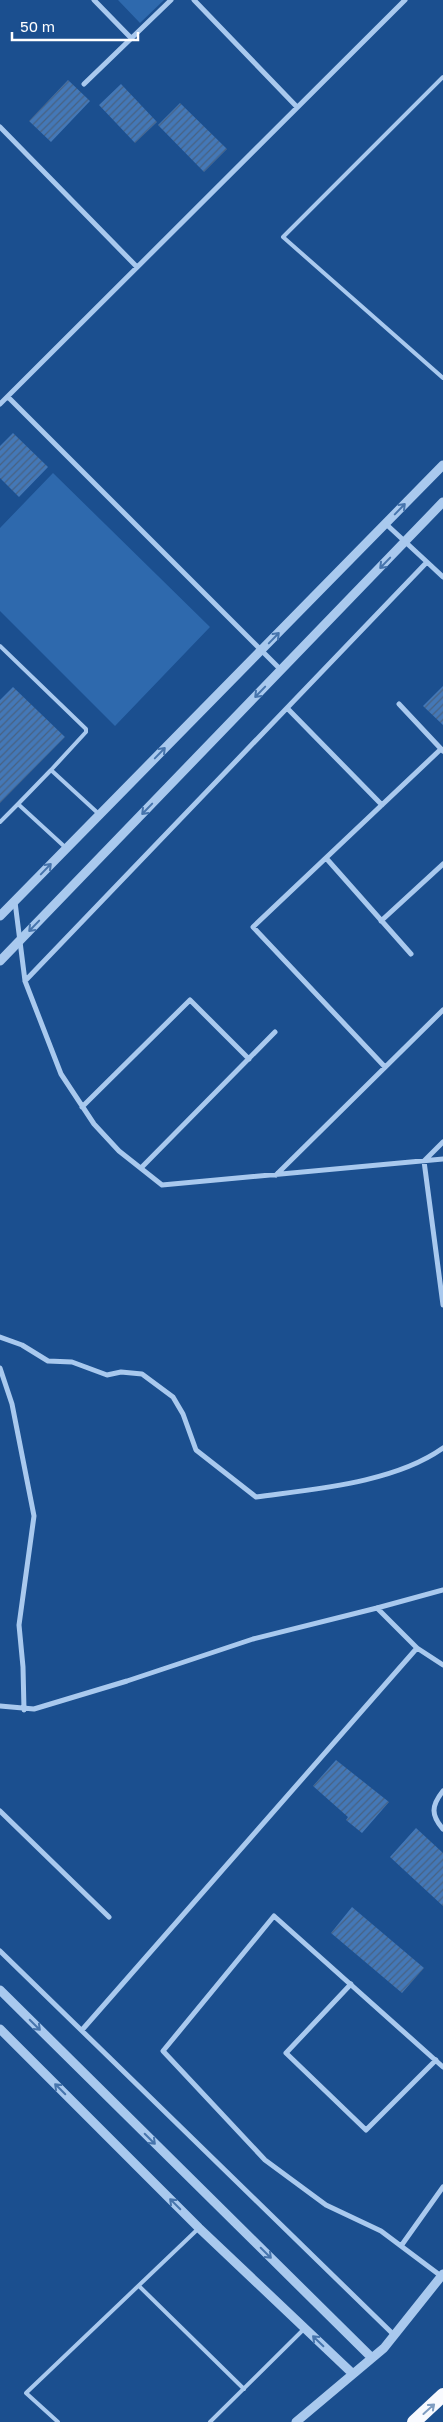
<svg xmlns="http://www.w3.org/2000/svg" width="443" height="2422" viewBox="0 0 443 2422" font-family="'Golos Text',sans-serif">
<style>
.green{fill:#2e69ad}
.building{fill:url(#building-hatch)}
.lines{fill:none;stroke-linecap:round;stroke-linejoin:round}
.service{stroke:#a9c9ee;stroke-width:4}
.minor{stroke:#a9c9ee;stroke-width:5}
.tertiary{stroke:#a9c9ee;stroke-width:9}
.trunk{stroke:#f8faff;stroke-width:14}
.oneway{stroke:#4674ac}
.oneway2{stroke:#7e9cc1}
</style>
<defs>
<pattern id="building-hatch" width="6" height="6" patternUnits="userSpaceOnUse" patternTransform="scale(1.25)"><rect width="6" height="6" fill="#4478b7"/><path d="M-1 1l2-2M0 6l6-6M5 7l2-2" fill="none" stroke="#486282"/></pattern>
</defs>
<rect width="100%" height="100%" fill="#1b4f8f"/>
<path class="green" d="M118,0H164L140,23Z
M53,473L210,627L115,726L0,611V528Z"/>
<path class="building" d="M68,80L90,101L51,142L29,121Z
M121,84L157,122L135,143L99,105Z
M180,103L227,149L204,172L158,125Z
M13,433L48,467L19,497L0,478V446Z
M443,686V725L423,706Z
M13,687L65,737L0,803V700Z
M336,1760L389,1802L362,1833L346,1820L348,1817L313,1786Z
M416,1828L443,1853V1906L390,1857Z
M352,1907L424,1968L402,1993L331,1933Z"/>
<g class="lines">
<path class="service" d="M443,77L283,237L443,378
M0,646L86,729V732L51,770L100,815
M18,804L51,770
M0,822L18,804L66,848
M139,2286L244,2389
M58,2422L26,2393L199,2228
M210,2422L305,2328"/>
<path class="minor" d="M94,0L131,38
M194,0L297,107
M84,84L171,0
M0,127L137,267
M8,397L281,670
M0,404L405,0
M386,524L427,562
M399,704L443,751
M287,708L382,805
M326,858L411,954
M15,902L25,981L61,1074L94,1124L119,1151L162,1185L443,1159
M381,921L443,864
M25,981L427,562L443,577
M385,1067L253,927L441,749
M82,1107L190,1000L249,1059
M443,1142L424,1161L443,1305
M141,1168L275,1032
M276,1175L443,1010
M0,1337L22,1345L48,1361L72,1362L107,1375L121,1372L142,1374L173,1397L183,1414L196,1450L256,1497C314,1489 394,1483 443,1448
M0,1368L12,1404L34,1516L19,1625L23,1667L24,1710
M377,1608L417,1648L443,1665
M0,1706L34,1709L127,1681L253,1639L377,1608L443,1590
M443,1791C431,1806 431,1815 443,1829
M0,1811L109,1917
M0,1951L394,2335
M351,1984L286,2053L366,2130L436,2060
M82,2030L417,1648
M401,2246L443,2187
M441,2276L381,2231L326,2205L265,2160L163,2051L274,1916L443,2067"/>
<path class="tertiary" d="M0,916L443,465
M0,961L443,502
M0,1990L372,2358
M0,2029L199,2228L353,2374
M296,2422L384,2348L443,2274"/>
<path class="trunk" d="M414,2422L443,2395"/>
</g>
<defs><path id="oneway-shaft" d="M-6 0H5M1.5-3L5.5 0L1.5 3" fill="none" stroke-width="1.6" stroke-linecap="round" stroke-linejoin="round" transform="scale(1.25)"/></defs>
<g class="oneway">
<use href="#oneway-shaft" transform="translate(400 509) rotate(-46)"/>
<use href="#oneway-shaft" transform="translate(385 563) rotate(134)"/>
<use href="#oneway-shaft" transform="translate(274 638) rotate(-46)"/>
<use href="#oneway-shaft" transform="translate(260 692) rotate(134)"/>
<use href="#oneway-shaft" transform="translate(160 753) rotate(-46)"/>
<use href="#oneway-shaft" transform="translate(147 809) rotate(134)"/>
<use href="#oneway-shaft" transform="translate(46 869) rotate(-46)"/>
<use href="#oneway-shaft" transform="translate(34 926) rotate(134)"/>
<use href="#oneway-shaft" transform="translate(35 2025) rotate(45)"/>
<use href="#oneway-shaft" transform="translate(60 2089) rotate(-135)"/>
<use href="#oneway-shaft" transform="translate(150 2139) rotate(45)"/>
<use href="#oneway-shaft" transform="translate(175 2204) rotate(-135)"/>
<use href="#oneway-shaft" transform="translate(266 2253) rotate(45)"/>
<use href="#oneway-shaft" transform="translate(318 2341) rotate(-136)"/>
</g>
<use class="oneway2" href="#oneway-shaft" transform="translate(429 2409) rotate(-42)"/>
<path d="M12 32v8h126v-8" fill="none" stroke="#ffffff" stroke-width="2.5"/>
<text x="20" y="32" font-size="15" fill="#ffffff" stroke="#1b4f8f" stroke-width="4" paint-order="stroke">50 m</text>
</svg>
